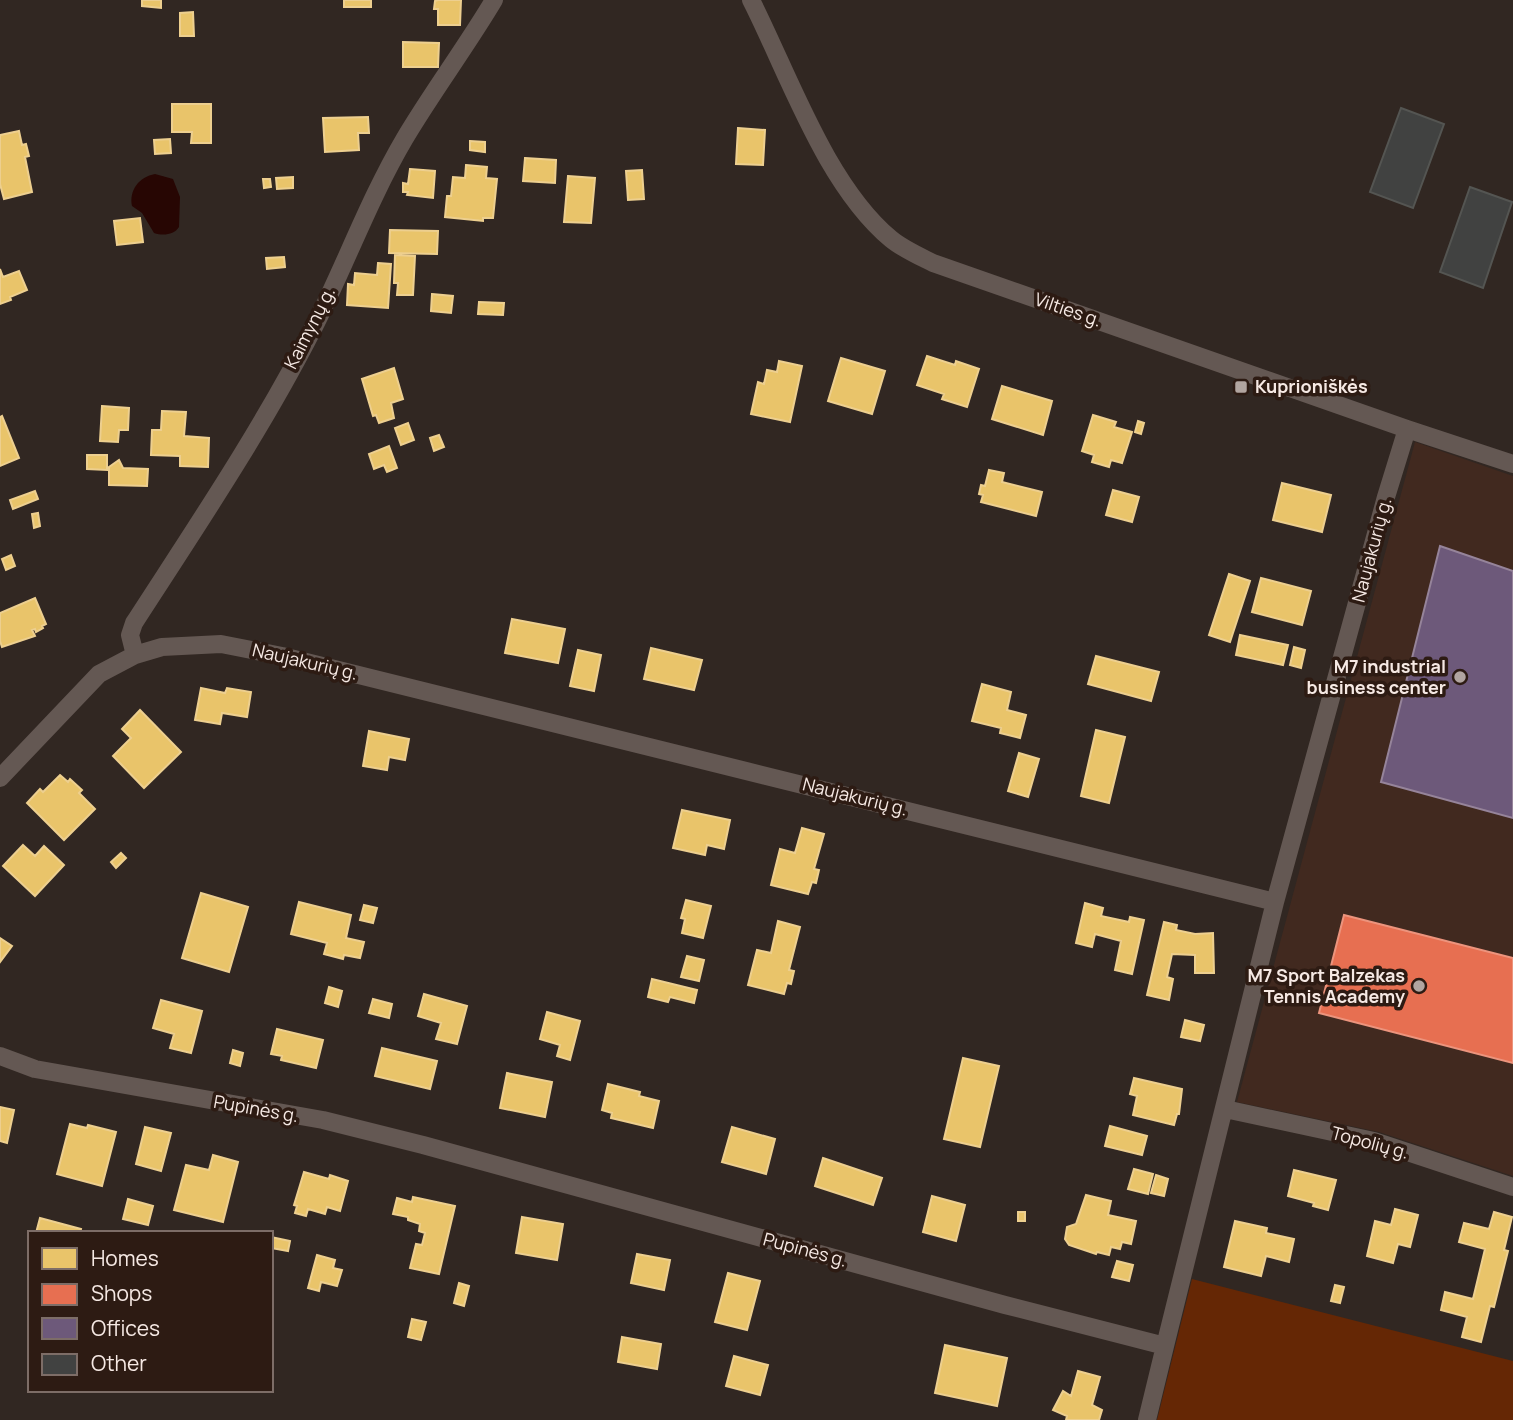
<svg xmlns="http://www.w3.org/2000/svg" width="1513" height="1420" viewBox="0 0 1513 1420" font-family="Manrope,sans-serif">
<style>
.built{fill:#41291f}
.green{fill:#652705}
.water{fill:#270603}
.homes{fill:#e9c46a;stroke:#edcf8f;stroke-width:2}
.shops{fill:#e76f51;stroke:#ec947d;stroke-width:2}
.offices{fill:#6d597a;stroke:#96849a;stroke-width:2}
.building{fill:#414241;stroke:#545552;stroke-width:2}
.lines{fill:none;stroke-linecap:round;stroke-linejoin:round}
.street{stroke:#645853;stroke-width:18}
.poi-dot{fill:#b1a5a0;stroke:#2d1b13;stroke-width:2.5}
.labels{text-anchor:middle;stroke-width:7;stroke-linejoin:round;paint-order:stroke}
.street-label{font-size:18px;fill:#f6e9e4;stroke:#2d1b13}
.poi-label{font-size:18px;font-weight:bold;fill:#f6e9e4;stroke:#2d1b13;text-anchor:end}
</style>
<rect width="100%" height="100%" fill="#312722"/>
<path class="built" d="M1415,442L1513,476V1176L1379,1132L1237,1102Z"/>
<path class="green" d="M1192,1279L1513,1361V1420H1157Z"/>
<path class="water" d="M155,174L173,179L180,197L179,227C174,235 163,236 154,233L142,213L132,206C129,190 139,177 155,174Z"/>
<path class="homes" d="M142,0H161V8L142,6Z
M344,0H371V7H344Z
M438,0H461L460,25H438V9H434L435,1Z
M193,12L194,36H180V13Z
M403,42L439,43L438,67H403Z
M172,104H211V143H191L192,132H172Z
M368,117L369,133H358L359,150L325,152L323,118Z
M738,128L765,130L763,165L736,164Z
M19,131L22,145L26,144L29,156L25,157L32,192L4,199L0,184V135Z
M170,139L171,153L155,154L154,140Z
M470,141L485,142V152L470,150Z
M525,158L556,160L555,183L523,181Z
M466,165L487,167L486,178L497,179L493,218H483V221L445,217L447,196H451L453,177L465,178Z
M410,169L435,171L433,198L407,195L408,192H403V183L408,184Z
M642,170L644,199L628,200L626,171Z
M568,176L595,178L591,223L564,222Z
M293,177V188L277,189L276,178Z
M263,179H270L271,187L264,188Z
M140,218L143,242L117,245L114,221Z
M390,230L438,231L437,254L389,253Z
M395,255L415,256L413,295H397L398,283H394Z
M284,257L285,267L267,269L266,258Z
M378,263L391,264L388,308L347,305L348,284L354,285L355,273L377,275Z
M0,269L3,277L19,271L27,290L10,297L11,300L0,304Z
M432,294L453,296L451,313L431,311Z
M479,302L504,303L503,315L478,314Z
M927,356L955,365L956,361L979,369L967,407L942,399L944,394L917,385Z
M841,358L885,371L872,414L828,401Z
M779,361L802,366L790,422L751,414L758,382L764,384L767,370L777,372Z
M394,368L403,399L391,403L394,418L379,423L376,415L373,416L362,379Z
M1002,386L1052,401L1043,435L992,419Z
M102,406L129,408L128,430H119L118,442L100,441Z
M162,411L186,412L184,436L209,438L208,467L180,466V456L151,455L152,430H161Z
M1093,415L1116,422L1114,427L1132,432L1122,463L1111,460L1109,467L1092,462L1094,455L1082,451Z
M2,416L19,458L0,466V417Z
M1138,421L1144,423L1141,434L1135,432Z
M408,423L414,440L401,445L395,428Z
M439,435L444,447L434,451L430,438Z
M389,446L397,468L387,472L384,465L374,469L369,454Z
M87,455H107V470L87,469Z
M119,460L123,468L148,469L147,486L109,485V467Z
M989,470L1004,473L1002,482L1042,492L1036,516L981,502L983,495L979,494L981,485L985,486Z
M1282,483L1331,495L1322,532L1273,520Z
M1113,490L1139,497L1132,522L1106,515Z
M35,491L38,499L13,509L10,500Z
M38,513L40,526L34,528L32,514Z
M11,555L15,566L6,570L2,559Z
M1229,574L1250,581L1230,642L1209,635Z
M1261,578L1311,591L1302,625L1252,612Z
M35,598L46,624L42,626L43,628L36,632L35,629L32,630L35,636L2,647L0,641V613Z
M512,619L565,629L558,663L505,653Z
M1240,635L1288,645L1283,665L1236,655Z
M1294,647L1305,650L1301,668L1290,665Z
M651,648L702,660L694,690L644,679Z
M578,650L601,655L594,691L570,686Z
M1096,656L1159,672L1151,701L1088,684Z
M982,684L1011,692L1007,710L1026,715L1020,738L1000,733L1001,728L972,721Z
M201,688L225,693L227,688L251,692L247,717L222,713L220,724L195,720Z
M140,710L181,752L144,788L113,756L131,738L122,729Z
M1096,730L1125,737L1109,803L1081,796Z
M369,731L409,739L405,760L389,757L387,770L363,766Z
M1019,753L1039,759L1028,797L1008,791Z
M60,775L68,782L70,779L82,790L79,793L95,809L64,840L27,803L40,789L43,792Z
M682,810L730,820L724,849L707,845L705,855L673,848Z
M802,828L824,834L814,869L819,870L816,883L812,882L808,894L771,885L780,849L795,853Z
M23,845L35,856L44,846L64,865L35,896L3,866Z
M121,853L126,858L116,868L111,862Z
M201,893L248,907L229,972L182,958Z
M686,900L711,906L703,938L682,933L685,919L681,918Z
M299,902L351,915L346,938L364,942L360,958L344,955L343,959L324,954L327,943L291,934Z
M1085,903L1103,908L1101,916L1129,922L1130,917L1144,920L1132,974L1115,970L1121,941L1095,934L1092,947L1076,943Z
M364,905L377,908L373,923L360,920Z
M778,921L800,927L789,970L794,971L791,984L787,983L784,994L748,985L757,950L771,953Z
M1164,922L1177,925L1176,930L1195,934L1213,933L1214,973H1195V955L1172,954L1167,977L1173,979L1169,1000L1147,995Z
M0,938L12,946L0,962Z
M687,956L704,960L699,981L681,977Z
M652,979L697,990L694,1003L670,997L668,1002L648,997Z
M329,987L342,991L338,1007L325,1003Z
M424,994L467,1006L457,1044L436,1039L441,1023L418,1016Z
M373,999L392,1004L389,1018L369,1013Z
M161,1000L202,1011L191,1053L170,1048L174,1034L153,1028Z
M547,1012L580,1021L570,1060L557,1056L560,1045L540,1039Z
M1185,1020L1204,1025L1200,1041L1181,1037Z
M277,1029L323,1040L316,1068L281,1060L282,1056L271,1054Z
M382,1048L437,1061L430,1089L375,1076Z
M233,1050L243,1053L240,1066L230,1063Z
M963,1058L999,1066L980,1147L944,1139Z
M507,1073L552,1082L545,1117L500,1108Z
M1134,1078L1182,1089L1179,1114H1177L1174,1125L1133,1115L1137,1096L1130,1094Z
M608,1084L640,1092L639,1096L659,1101L653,1128L611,1118L612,1113L602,1110Z
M0,1107L14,1110L7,1143L0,1141Z
M70,1124L87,1128L88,1125L116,1132L102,1186L57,1174Z
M1110,1126L1147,1136L1142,1155L1105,1146Z
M145,1127L171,1133L161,1171L136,1164Z
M732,1127L775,1139L766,1174L722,1162Z
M213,1155L238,1162L223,1222L174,1210L186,1165L209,1170Z
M823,1158L882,1178L873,1205L815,1186Z
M1134,1169L1153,1174L1148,1194L1128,1189Z
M1294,1170L1336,1180L1328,1210L1313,1206L1314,1203L1288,1196Z
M304,1172L329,1179L330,1175L348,1181L340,1211L327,1207L325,1214L308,1209L306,1216L295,1213L297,1206L294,1205Z
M1156,1175L1168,1179L1164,1196L1151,1193Z
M1086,1195L1111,1201L1108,1215L1136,1221L1131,1244L1122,1242L1120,1249L1111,1247L1109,1255L1097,1252L1096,1254L1069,1245L1065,1239L1067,1227L1076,1224Z
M932,1196L965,1205L956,1241L923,1232Z
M413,1197L455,1206L439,1274L410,1268L416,1244L422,1245L425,1233L419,1231L420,1224L408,1220V1217L393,1214L397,1198L412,1202Z
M128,1199L153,1206L148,1225L123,1219Z
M1395,1209L1418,1215L1410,1247L1398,1244L1393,1263L1367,1256L1375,1221L1391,1225Z
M1018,1212H1025V1221H1018Z
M1494,1212L1512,1217L1504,1250L1508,1251L1494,1307L1490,1306L1481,1342L1462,1337L1467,1317L1441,1310L1445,1292L1473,1299L1485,1249L1459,1242L1464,1223L1489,1229Z
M522,1217L563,1224L557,1260L516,1253Z
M40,1218L81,1229L80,1233H36Z
M1235,1221L1267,1228L1266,1233L1294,1239L1289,1262L1266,1256L1261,1276L1224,1267Z
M271,1237L290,1241L288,1251L271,1248Z
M637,1254L670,1260L664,1290L631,1283Z
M317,1255L335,1260L333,1268L342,1270L337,1286L321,1282L319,1291L308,1288Z
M1117,1261L1133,1265L1129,1281L1112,1277Z
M728,1273L760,1281L747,1330L715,1322Z
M459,1283L469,1286L464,1306L454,1303Z
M1335,1285L1344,1287L1340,1303L1331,1301Z
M412,1319L426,1322L421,1340L408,1337Z
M622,1337L661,1344L657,1369L618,1362Z
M945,1345L1007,1358L997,1406L935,1393Z
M734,1356L768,1365L760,1395L726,1386Z
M1078,1371L1100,1377L1092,1405L1102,1410L1099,1420H1066L1067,1416L1053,1410L1063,1391L1071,1396Z"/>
<path class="shops" d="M1344,915L1513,958V1063L1319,1013Z"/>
<path class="offices" d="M1440,546L1513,571V818L1381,782Z"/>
<path class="building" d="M1401,108L1444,124L1413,208L1370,192Z
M1470,187L1512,202L1483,288L1440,272Z"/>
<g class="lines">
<path class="street" d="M751,0C789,75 826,185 891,239C903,249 919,256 933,263L1407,429L1513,464
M135,655L130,635L134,623C196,527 261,431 313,329C345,266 369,199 405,138C433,91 466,47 494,0
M0,778L99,674L135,655L162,647L221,644L282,656L1275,902L1386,497L1407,429
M0,1056L35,1069L323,1120L423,1145L1005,1305L1165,1346L1275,902
M1225,1109L1374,1141L1513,1187
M1147,1420L1165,1346"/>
</g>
<g class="poi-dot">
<rect x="1234" y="380" width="14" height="14" rx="3.5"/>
<circle cx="1460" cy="677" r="7"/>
<circle cx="1419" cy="986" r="7"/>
</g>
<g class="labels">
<g class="street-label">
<text transform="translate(1068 310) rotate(19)" y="6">Vilties g.</text>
<text transform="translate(310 328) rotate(-63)" y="6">Kaimynų g.</text>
<text transform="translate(1372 550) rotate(-75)" y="6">Naujakurių g.</text>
<text transform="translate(305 662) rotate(13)" y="6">Naujakurių g.</text>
<text transform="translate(855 797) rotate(14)" y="6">Naujakurių g.</text>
<text transform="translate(256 1109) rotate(10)" y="6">Pupinės g.</text>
<text transform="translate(1370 1143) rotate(15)" y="6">Topolių g.</text>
<text transform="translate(805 1250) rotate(15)" y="6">Pupinės g.</text>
</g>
<g class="poi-label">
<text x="1255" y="393" text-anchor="start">Kuprioniškės</text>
<text x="1446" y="673">M7 industrial<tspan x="1446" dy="21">business center</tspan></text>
<text x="1405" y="982">M7 Sport Balzekas<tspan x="1405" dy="21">Tennis Academy</tspan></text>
</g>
</g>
<rect x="28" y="1231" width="245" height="161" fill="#2d1b13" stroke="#7d6d67" stroke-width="2"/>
<rect x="42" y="1248" width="35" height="21" fill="#e9c46a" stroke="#7d6d67" stroke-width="2"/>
<text x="91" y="1266" font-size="21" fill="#f6e9e4">Homes</text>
<rect x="42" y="1284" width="35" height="21" fill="#e76f51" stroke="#7d6d67" stroke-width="2"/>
<text x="91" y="1301" font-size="21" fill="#f6e9e4">Shops</text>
<rect x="42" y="1318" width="35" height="21" fill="#6d597a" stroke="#7d6d67" stroke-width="2"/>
<text x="91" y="1336" font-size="21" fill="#f6e9e4">Offices</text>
<rect x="42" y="1354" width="35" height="21" fill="#414241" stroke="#7d6d67" stroke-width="2"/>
<text x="91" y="1371" font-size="21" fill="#f6e9e4">Other</text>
</svg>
